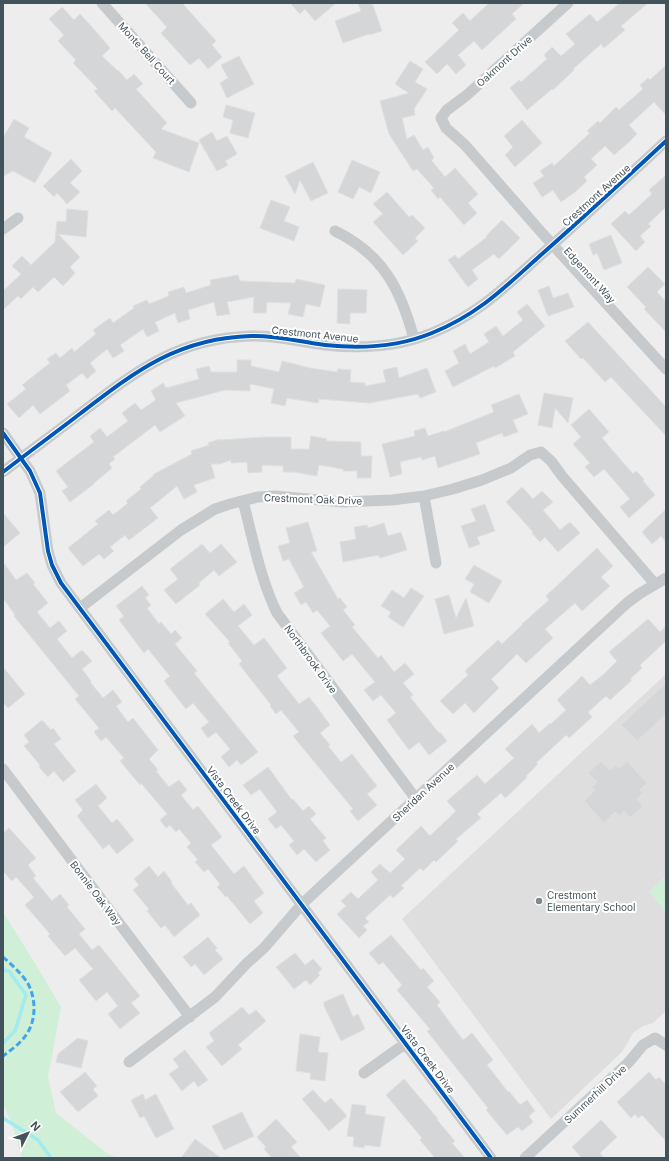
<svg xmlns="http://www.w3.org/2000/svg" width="669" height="1161" viewBox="0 0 669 1161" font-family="Inter,sans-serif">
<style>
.education{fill:#dfdedf}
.green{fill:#cfefd6}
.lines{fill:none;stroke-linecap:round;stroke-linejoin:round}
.stream{stroke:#a1ecf0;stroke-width:3.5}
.building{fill:#d5d6d7;stroke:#dfdfe0}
.street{stroke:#c7cacc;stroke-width:11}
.quiet{stroke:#3fa5ed;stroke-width:3;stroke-dasharray:6 3;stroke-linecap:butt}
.cycleway-casing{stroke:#fff;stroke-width:6}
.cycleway{stroke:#0057b8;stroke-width:4}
.poi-dot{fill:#7f898e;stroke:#fff;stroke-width:1.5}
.labels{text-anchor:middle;stroke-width:4;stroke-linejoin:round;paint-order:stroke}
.street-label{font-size:10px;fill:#43535b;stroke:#fff}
.poi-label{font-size:10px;fill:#43535b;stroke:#fff;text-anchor:start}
</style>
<rect width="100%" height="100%" fill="#eeeded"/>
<path class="education" d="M666,674V876L649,892L666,911V1011L653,1023L643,1026L633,1033L622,1052L551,1119L402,919Z"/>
<path class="green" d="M666,876V911L649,892Z
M3,912L36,965L61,1007L48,1077L56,1113L108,1154L119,1158H22L11,1121L3,1104Z"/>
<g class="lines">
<path class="stream" d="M3,970L9,971L26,995L15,1031L3,1043
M3,1118L38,1140L51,1158"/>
</g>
<path class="building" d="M145,3H182L216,41L212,45L222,57L208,69L199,58L190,65L161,33L167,27Z
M290,3H336L315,21L305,9L300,14Z
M358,3H372L382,31L369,35V34L343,43L335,21L361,11Z
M489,3H524L512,14L516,19L482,50L474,41L458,55L466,65L456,74L447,64L437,74L425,62L459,30L452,23L463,13L470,21Z
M620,3H648L621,26L625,30L604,48L601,44L573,69L574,70L553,90L552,89L527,110L510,88L519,80L521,82L547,59L544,55L552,47L561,56L575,44L566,34L590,14L597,22Z
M62,7L74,20L80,14L93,28L110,48L102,56L118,71V70L127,80L134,74L143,84L136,89L167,123L161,129L199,143L189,172L153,158L156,152L115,108L112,111L94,91L98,89L73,63L76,60L58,41L64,35L49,19Z
M239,56L254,84L227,98L220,83L228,78L221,65Z
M410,61L423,69L415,82L427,89L414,109L415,115L402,118L407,139L414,135L423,150L428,147L434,158L431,160L445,177L455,168L478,194L468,203L477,213L464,225L440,197L438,199L431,190L434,188L417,169L413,171L389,134L380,101L409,93L395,84Z
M666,65V115L654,102L629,125L637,134L629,142L614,155L605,146L591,159L597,165L584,177L587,181L575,192L561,202L553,190L542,197L533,183L544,176L540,171L552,163L554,166L590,133L587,131L598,121L600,123L616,107L619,110L643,89L640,85L648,78L650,80Z
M226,105L255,113L248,138L230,133L233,120L223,117Z
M14,119L29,128L24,137L52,153L35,183L13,171L3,176V138Z
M522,120L542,143L515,167L505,155L513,147L504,136Z
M212,132L217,141L227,136L237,154L225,161L228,165L217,171L199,140Z
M71,159L82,171L70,183L80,192L67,204L57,193L54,197L43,186Z
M352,160L380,172L371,193L359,187L353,199L338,192Z
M313,162L328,193L311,201L300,180L295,194L285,176Z
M666,175V207L648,224L651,226L640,236L645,242L636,251L611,224L625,211L629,215L652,194L649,190Z
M387,192L409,217L412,215L425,228L415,238L418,241L403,255L373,222L383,214L373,204Z
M271,200L290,207L284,221L299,227L294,241L260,228Z
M67,209L88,211L86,237L58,234L80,257L70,267L75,273L63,286L54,277L38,292L33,287L21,299L18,296L3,310V291L21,274L12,266L22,256L31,265L55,242L57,221L66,222Z
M502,220L520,238L499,259L494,254L472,270L478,279L468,287L448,260L455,255L458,259L487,237L486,236Z
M611,235L622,263L604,270L597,253L593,255L589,244Z
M648,267L665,284L657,292L666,302V332L644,309L646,307L627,287Z
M238,275L240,281L295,283L296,279L325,285L320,307L306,304L303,317L288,314L291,303L267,302L266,313H253L254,297L227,302L230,314L217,316L214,302L188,310L190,319L178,323L175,313L155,322L159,331L147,337L143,329L120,345L124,351L113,358L107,349L90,363L96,371L87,379L82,373L66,385L70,391L40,414L33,405L19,418L7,404L26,389L22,385L50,363L47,359L56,353L60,358L72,348L74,352L96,334L93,330L110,318L113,323L134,308L133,306L147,300L149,304L169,296L168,292L184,287L186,293L211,285L210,280Z
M549,286L553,298L568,293L574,307L548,316L538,290Z
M338,289L367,290L366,313H350V324L337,323Z
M527,304L545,326L513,352L515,356L495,368L494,366L453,387L445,371L459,363L453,351L465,344L470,354L489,342L484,334L496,326L503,336L523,320L517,312Z
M588,322L666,407V436L611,377L605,382L583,358L581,359L565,341Z
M237,360H251V366L279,372L282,361L310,368L337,372L338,369L351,370L350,382L365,383V386L386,382L383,370L397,367L399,378L427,368L436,392L420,398L418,394L369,403L319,399L318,403L287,398L285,406L271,403L274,389L250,384V391L225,390L176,403L185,416L160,432L155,425L113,457L115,459L109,464L112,468L93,484H94L70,502L62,491L68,487L56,471L94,442L90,436L100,428L107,437L128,421L122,413L135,403L141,410L156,400L151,391L163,383L166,388L199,379L196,369L209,366L211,372H237Z
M544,393L573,398L568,423L555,408L552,428L538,425Z
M519,394L528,414L513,420L518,432L504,437L502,433L476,443L480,454L438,468L435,456L422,460L421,457L400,462L402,474L390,477L382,444L415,436L414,431L425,428L428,436L444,431V432L494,412L491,405Z
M589,409L609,432L602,438L633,474L636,471L644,479L643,481L655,495L629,518L620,507L630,499L604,469L594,477L585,467L590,463L573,444L581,437L571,425Z
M311,436L327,439L326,441L361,442V456H372L371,478H357V471H343V469L319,465L317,476L294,472H283V466L262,465V472L248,473L247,462L231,463V460L220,464H211L215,478L194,485L197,492L184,499L177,486L150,508L158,518L129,540L125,535L110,547L114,551L104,559L99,554L83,566L68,548L98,524L95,521L109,510L113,515L128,503L126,501L141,489L140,487L154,475V474L192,454L191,451L209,445L208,443L220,439V440L264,437H291V449H309Z
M522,487L533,499L542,491L553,502L543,510L560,530L570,522L580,533L558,552L545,537L540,542L532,533L533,532L506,502Z
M485,504L495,531L477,537L480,544L469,548L461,526L476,521L471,509Z
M666,509V542L661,536L652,544L642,532Z
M3,513L20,533L3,547Z
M308,522L317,551L311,552L338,599L340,598L347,607L343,610L355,625L352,627L378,658L381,655L394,672L405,663L414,674L403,683L413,695L410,697L439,733L440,732L447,741L429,755L419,742L409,750L387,720L396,713L381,695L373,701L364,690L375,682L352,654L343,661L321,633L330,626L317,610L313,613L306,602L301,605L294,593L304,587L289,559L283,561L278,546L290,543L286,528Z
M384,523L388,536L401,532L407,550L380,558L378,555L343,562L340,542L356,539L354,527L367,525L368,528Z
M202,544L210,553L221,544L237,562L219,576L214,570L199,583L200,585L176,604L164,590L178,579L170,569Z
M597,548L613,566L601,577L610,586L582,611L575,603L545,629L553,638L526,663L517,654L499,672L491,679L499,688L474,713L465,703L453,714L440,701L468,675L465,671L498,640L502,644L522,625V624L549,600L546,596Z
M3,562L16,580L27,573L35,583L33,584L48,603L37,612L50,628L59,621L67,631L57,639L72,658L82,650L92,661L82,669L91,681L90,682L103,698L113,690L122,702L116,706L128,722L133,718L158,750L149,759L158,770L156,771L169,787L179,780L187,790L181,795L193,810L198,806L222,837L211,845L234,874L244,866L264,893L254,901L263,913L250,924L227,896L226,897L217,887L220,884L208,869L204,872L195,862L198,860L187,847L191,843L179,829L176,832L170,825L166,828L160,820L167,814L141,783L140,785L120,761L124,758L106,737L101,741L94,732L99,728L75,699L79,696L14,616L15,615L3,598Z
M474,565L502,581L489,603L470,592L474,584L465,579Z
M142,586L149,595L145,598L151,605L147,608L159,624L161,622L171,634L175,630L182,638L175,644L197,671L194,673L258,752L241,765L237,760L229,767L221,757L230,749L216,732L208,738L201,728L209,722L193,703L186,709L164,681L170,676L148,649L144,653L119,620L124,616L116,606Z
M411,588L424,596L403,627L388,617L391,612L381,606L392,590L404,598Z
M449,595L456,618L466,598L474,626L444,634L435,599Z
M223,599L234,612L244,604L252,615L238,626L254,645L264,638L287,668L277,676L299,704L309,697L317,707L330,725L320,733L330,745L328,746L341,762L352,754L377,786L367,794L377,805L358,821L350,811L353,809L293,736L299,732L281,710L276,714L270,706L271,705L239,664L242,661L228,643L230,642L205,614Z
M648,619L660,632L666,626V641L640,665L642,668L630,679L632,680L610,700L606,696L588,712L592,717L569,738L566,735L536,763L538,764L526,776L527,777L513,791L505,798L501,793L477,814L481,818L456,839L458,841L436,862L434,860L423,871L420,868L401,886L404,888L393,898L390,895L365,918L369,922L363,926L367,930L359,938L337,914L346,906L341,901L351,892L358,899L378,880L371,872L380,864L390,873L405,859L396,850L421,826L430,836L456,811L447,801L477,775L485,784L504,767L514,758L505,749L532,724L539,733L550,723L551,724L566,710L557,700L582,676L590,685L603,675L617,661L609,652Z
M3,667L25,694L8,708L3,702Z
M666,683V714L637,741L621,725Z
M42,720L51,730L53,728L61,739L54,744L76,771L63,782L54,771L48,777L39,767L40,765L24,746L29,742L24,735Z
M601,761L610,770L616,765L619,768L627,761L647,783L640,790L643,793L637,799L643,806L630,818L624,811L619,816L615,812L604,823L584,801L595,790L592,787L597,782L588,773Z
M268,767L292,800L293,799L303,811L309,806L316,814L310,819L326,838L323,841L330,850L316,862L304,849L297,855L289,845L294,841L281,825L276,829L268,819L277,812L260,789L251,795L243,785Z
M96,784L107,798L98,806L112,823L117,819L134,840L117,854L109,844L103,849L77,816L83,810L75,800Z
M9,828L36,858L28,865L36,876L33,878L52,901L60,894L69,905L67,907L85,929L79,934L92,950L99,945L140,996L131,1003L140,1013L120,1029L108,1014L118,1006L107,992L96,1001L79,980L93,969L75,948L65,956L48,936L50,934L25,905L34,897L16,877L12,881L3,871V833Z
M149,866L158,877L164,871L172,882L171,883L188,905L191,903L200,915L174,937L165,925L161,928L147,911L149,909L133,890L139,885L134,879Z
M391,935L421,970L423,968L434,981L427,987L440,1002L437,1005L463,1040L472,1033L493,1060L487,1065L508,1092L509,1091L520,1105L527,1100L535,1111L529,1116L533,1122L522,1131L518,1127L507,1135L486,1110L488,1108L427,1031L430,1029L397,990L402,985L383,962L379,965L369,953Z
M208,937L217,948L215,950L223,959L204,975L195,964L191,967L183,957Z
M295,953L305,965L313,959L322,969L318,973L320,975L310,985L306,980L294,989L276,967Z
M343,994L353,1017L358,1014L365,1029L341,1041L324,1006V1002Z
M242,1007L249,1015L256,1010L266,1021L238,1045L242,1049L222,1066L206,1047L214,1041L209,1033Z
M300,1034L320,1037L318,1052L328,1053L325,1081L310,1079L311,1073L296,1071Z
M78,1038L88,1041L81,1068L56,1062L58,1054Z
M185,1050L208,1080L198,1087L194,1081L182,1091L169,1074L179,1067L173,1059Z
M85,1072L97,1086L93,1089L98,1096L78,1112L60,1092Z
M649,1072L656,1080L659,1077L666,1085V1141L642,1115L638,1118L635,1114L631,1118L617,1102Z
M404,1079L438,1119L437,1120L455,1141L452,1143L465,1158H435L420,1140L422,1138L386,1095Z
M313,1090L325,1103L331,1098L347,1116L329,1131L302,1099Z
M143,1094L145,1100L156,1094L174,1129L156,1138L144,1116L140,1118L131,1100Z
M352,1104L366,1106L365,1114L385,1117L380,1147L365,1145L364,1148L353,1146L354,1137L347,1136Z
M242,1112L254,1136L224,1150L212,1126Z
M276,1119L297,1142L291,1147L301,1158H272L264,1149L266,1147L257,1137Z
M601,1120L617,1137L600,1153L604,1158H582L572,1147Z
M195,1139L221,1158H181Z"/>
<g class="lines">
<path class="street" d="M102,3L191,103
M568,3L467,95L447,110L441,118L446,128L465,145L542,233L666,369
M3,229L18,218
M335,231C383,254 401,290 414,339
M3,433L30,471L40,493L48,551L52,565L61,583L491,1158
M3,472C29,452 55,433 81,413C136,371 178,338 251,336C276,335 300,342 325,345C361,349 398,347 432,333C479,314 505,287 542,254C584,217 625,179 666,141
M424,496L436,563
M243,501C253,539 260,578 277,613L416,799
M80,608L181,530L215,509L230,504L258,497L275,496L343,502L392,500L424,496L453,489L482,480L511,468L530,455L541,452L551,461L562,476L655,584
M3,769L190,1017
M129,1062L215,997L247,963L264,948L302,904L316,891L627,603L639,594L666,578
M364,1073L406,1043
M525,1158L629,1062L643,1045L655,1038L666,1045"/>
<path class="quiet" d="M3,957C11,964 20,972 27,982C36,997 37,1020 26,1035C21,1043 11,1050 3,1056"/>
<g class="cycleway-casing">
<path id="cycleway" d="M3,433L30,471L40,493L48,551L52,565L61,583L491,1158
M3,472C29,452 55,433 81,413C136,371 178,338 251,336C276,335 300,342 325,345C361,349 398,347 432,333C479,314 505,287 542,254C584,217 625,179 666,141"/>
</g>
<use href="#cycleway" class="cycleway"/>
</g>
<circle class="poi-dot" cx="539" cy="901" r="4"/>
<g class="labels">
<g class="street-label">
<text transform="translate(147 53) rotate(48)" y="4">Monte Bell Court</text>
<text transform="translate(504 61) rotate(-42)" y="4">Oakmont Drive</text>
<text transform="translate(596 195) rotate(-42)" y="4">Crestmont Avenue</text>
<text transform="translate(590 275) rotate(48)" y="4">Edgemont Way</text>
<text transform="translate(315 334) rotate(6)" y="4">Crestmont Avenue</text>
<text transform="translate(313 499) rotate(2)" y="4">Crestmont Oak Drive</text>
<text transform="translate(311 659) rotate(54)" y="4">Northbrook Drive</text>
<text transform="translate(423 792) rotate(-43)" y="4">Sheridan Avenue</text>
<text transform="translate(234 800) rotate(53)" y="4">Vista Creek Drive</text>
<text transform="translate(96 893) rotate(53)" y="4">Bonnie Oak Way</text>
<text transform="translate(428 1059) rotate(53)" y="4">Vista Creek Drive</text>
<text transform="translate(595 1094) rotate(-43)" y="4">Summerhill Drive</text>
</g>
<g class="poi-label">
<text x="547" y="899">Crestmont<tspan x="547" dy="12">Elementary School</tspan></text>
</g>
</g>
<rect width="669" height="1161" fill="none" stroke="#43535b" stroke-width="8"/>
<g transform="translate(28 1133) rotate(48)" stroke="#ffffff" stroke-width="3" paint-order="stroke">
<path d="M0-3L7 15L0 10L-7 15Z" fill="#43535b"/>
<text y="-6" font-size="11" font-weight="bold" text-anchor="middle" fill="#43535b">N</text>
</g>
</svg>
